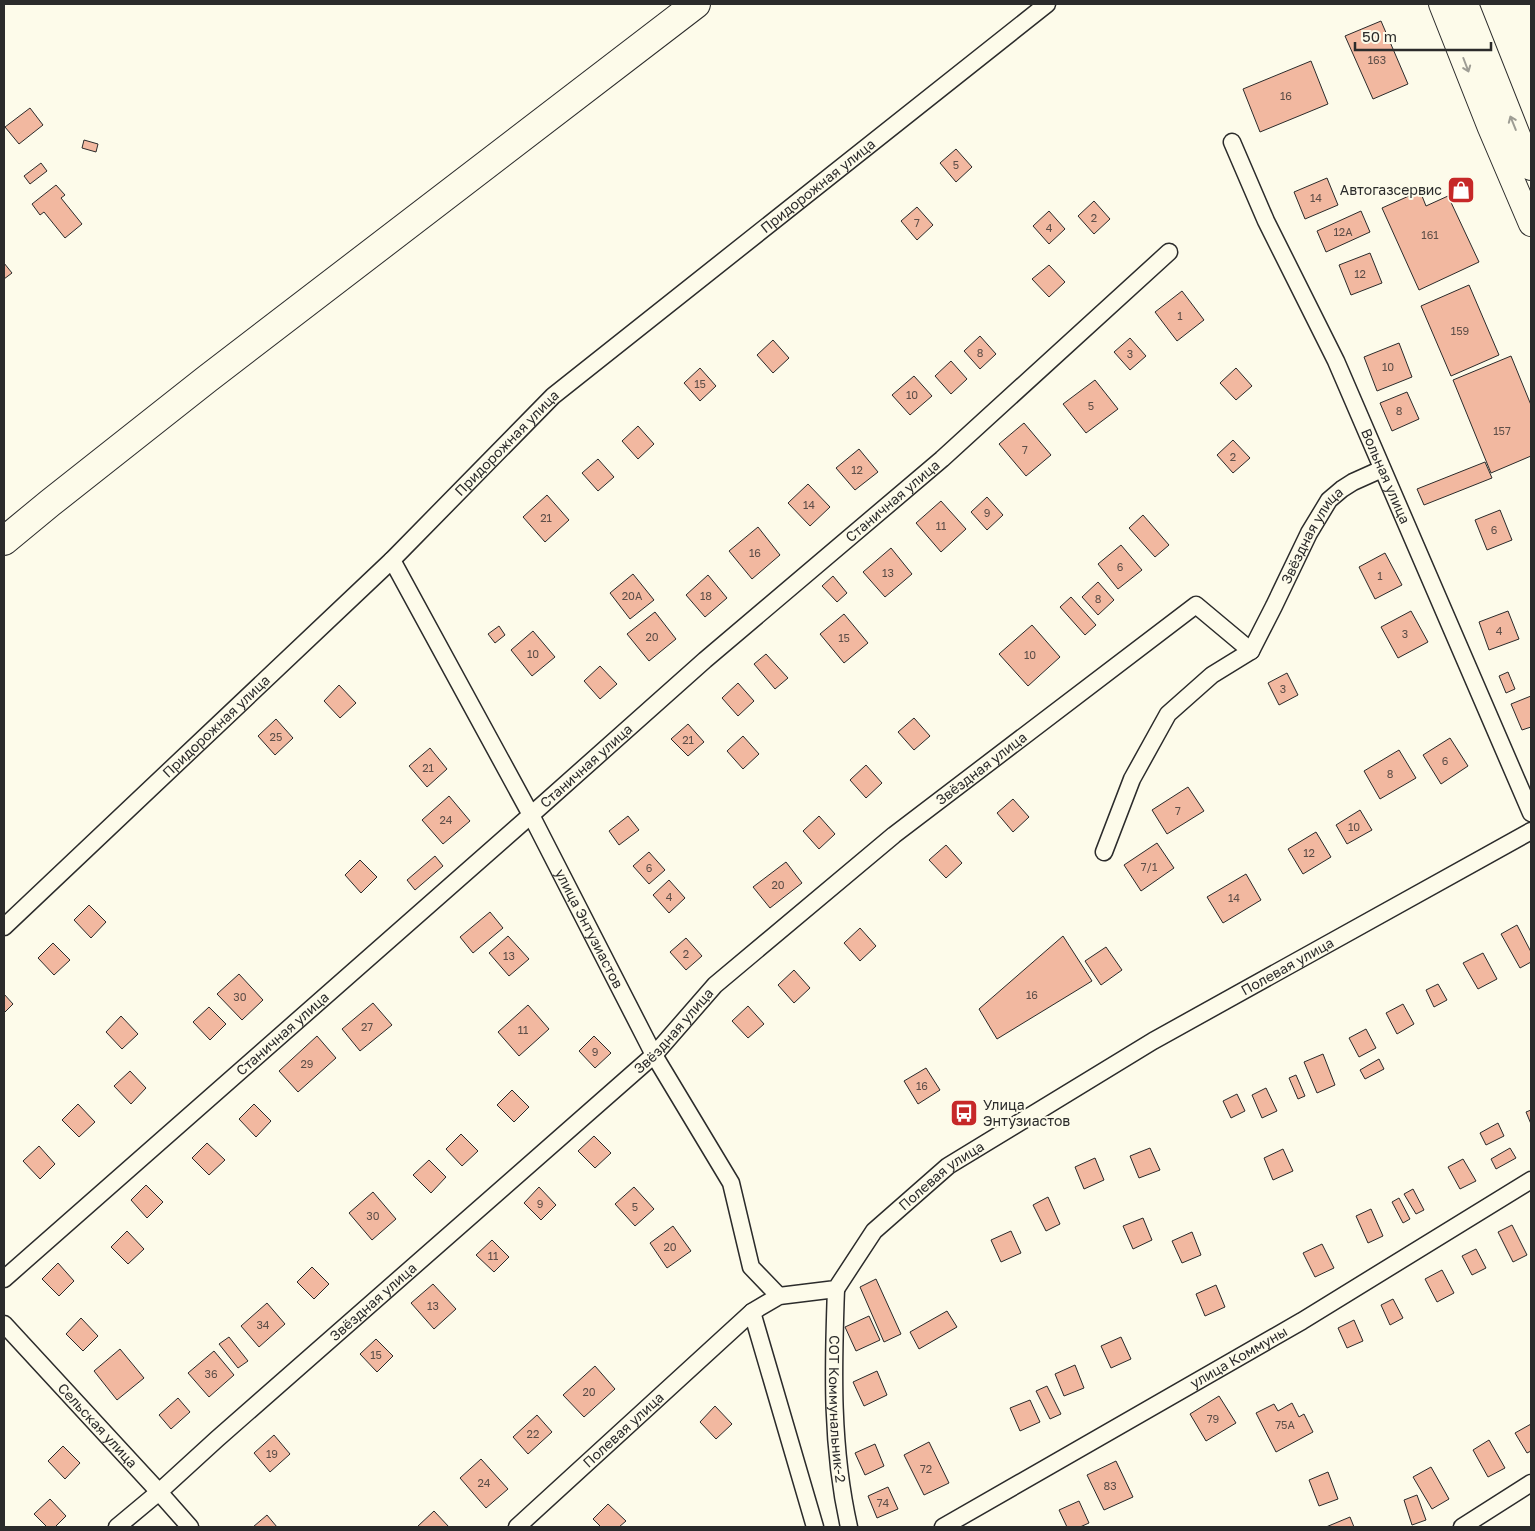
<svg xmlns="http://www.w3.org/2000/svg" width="1535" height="1531" viewBox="0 0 1535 1531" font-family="'Golos Text',sans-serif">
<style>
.building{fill:#f2b8a0;stroke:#2b2b2b}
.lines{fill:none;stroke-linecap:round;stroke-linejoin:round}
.street-casing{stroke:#2b2b2b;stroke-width:19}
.secondary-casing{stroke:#2b2b2b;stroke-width:26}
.highway-casing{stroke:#2b2b2b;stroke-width:30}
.street{stroke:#fdfbea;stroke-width:16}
.secondary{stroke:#fdfbea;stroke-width:24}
.highway{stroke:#fdfbea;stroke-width:28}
.oneway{stroke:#9e9d94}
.labels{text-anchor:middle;stroke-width:4;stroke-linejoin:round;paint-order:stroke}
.number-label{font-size:11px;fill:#5d4e48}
.street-label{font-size:14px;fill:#2b2b2b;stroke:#fdfbea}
.poi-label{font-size:14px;fill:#2b2b2b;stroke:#fdfbea;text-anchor:end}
</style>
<rect width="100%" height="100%" fill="#fdfbea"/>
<path class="building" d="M1381,21L1408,84L1373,99L1345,36Z
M1311,61L1328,104L1260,132L1243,89Z
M30,108L43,125L19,144L5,127Z
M84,140L98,144L96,152L82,148Z
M956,149L972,167L956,182L940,163Z
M41,163L47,171L30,184L24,176Z
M1327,178L1338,205L1305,219L1294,192Z
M56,185L65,195L61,198L82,224L65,238L44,212L40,215L32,204Z
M1420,191L1426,206L1448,196L1479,262L1419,290L1382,208Z
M1094,201L1110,219L1094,234L1078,216Z
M917,207L933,225L917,240L901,221Z
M1049,211L1065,229L1049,244L1033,226Z
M1361,211L1370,232L1326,252L1317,231Z
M1370,253L1382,283L1351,295L1339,265Z
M4,263L12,273L4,279Z
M1049,265L1065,282L1049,297L1032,279Z
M1469,285L1499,355L1451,376L1421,306Z
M1182,291L1204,320L1177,341L1155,312Z
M980,336L996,354L980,369L964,351Z
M1130,338L1146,356L1130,370L1114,352Z
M773,340L789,358L773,373L757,355Z
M1399,343L1412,377L1377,391L1364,357Z
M1511,356L1531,405V456L1491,473L1453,380Z
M951,361L967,379L951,394L935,376Z
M700,368L716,386L700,401L684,383Z
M1236,368L1252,386L1236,400L1220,383Z
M914,376L932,396L910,415L892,395Z
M1095,380L1118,409L1086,433L1063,404Z
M1407,392L1419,419L1392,431L1380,403Z
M1024,423L1051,455L1026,476L999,444Z
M638,426L654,444L638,459L622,441Z
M1233,440L1250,458L1233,473L1217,455Z
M859,449L878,472L855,490L836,468Z
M598,459L614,477L598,491L582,473Z
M1485,462L1492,478L1424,505L1417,489Z
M808,484L830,507L810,526L788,503Z
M547,495L569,520L545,542L523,517Z
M987,497L1003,515L987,530L971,512Z
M941,501L966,529L941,552L916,523Z
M1500,510L1512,540L1487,550L1475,520Z
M1143,515L1169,545L1155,557L1129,528Z
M758,527L780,555L752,579L729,551Z
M1121,545L1142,570L1118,589L1098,564Z
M891,548L912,574L885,597L863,572Z
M1385,553L1402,585L1375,599L1359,567Z
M633,574L654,600L630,619L610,593Z
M708,575L727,598L705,617L686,595Z
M833,576L847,593L837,602L822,586Z
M1098,582L1114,600L1098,615L1082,597Z
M1071,597L1096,625L1085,635L1060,607Z
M1411,611L1428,642L1398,658L1381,627Z
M1508,611L1519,639L1489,650L1479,622Z
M655,612L676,639L649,661L627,634Z
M844,614L868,643L844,663L820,634Z
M1032,625L1060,657L1028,686L999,654Z
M499,626L505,635L495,643L488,634Z
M533,631L555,657L532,676L511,650Z
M766,654L788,678L775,689L754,664Z
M600,666L617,684L600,699L584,681Z
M1508,672L1515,689L1506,693L1499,676Z
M1287,673L1298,695L1279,705L1268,683Z
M738,683L754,701L738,716L722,698Z
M339,685L356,703L340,718L324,701Z
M1531,696V727L1522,730L1511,704Z
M914,718L930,736L914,750L898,732Z
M276,719L293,738L275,755L258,736Z
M688,724L704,742L688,756L671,739Z
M743,736L759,754L743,769L727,751Z
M1450,738L1468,766L1441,784L1423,755Z
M430,748L447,769L427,787L409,766Z
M1399,750L1416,778L1380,799L1364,771Z
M866,765L882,783L866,798L850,780Z
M1188,787L1204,811L1167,834L1152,810Z
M449,796L470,821L443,844L422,820Z
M1013,799L1029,817L1013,832L997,813Z
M1360,810L1372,830L1347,844L1336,825Z
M628,816L639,830L619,845L609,831Z
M819,816L835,834L819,849L803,831Z
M1316,832L1331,857L1303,874L1288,849Z
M1157,843L1174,868L1141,891L1124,865Z
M946,845L962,863L946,878L929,860Z
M649,852L665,870L649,884L633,866Z
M435,856L443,866L415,890L407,880Z
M360,860L377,877L361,893L345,875Z
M786,862L802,883L770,908L753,887Z
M1246,874L1261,900L1223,923L1207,897Z
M669,880L685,898L669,913L653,895Z
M89,905L106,922L91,938L74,920Z
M490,912L503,928L473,953L460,937Z
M1517,925L1531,952V962L1520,968L1501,934Z
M860,928L876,946L860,961L844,943Z
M508,936L529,959L509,976L489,953Z
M1063,936L1092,981L997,1039L979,1009Z
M686,938L702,956L686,970L670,952Z
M53,943L70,960L54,975L38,958Z
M1106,947L1122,970L1101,985L1085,961Z
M1483,953L1497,979L1478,989L1463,963Z
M794,970L810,988L794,1003L778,985Z
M239,974L263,1000L242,1020L217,994Z
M1438,984L1447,1000L1434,1007L1426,990Z
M4,994L13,1004L4,1013Z
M373,1003L392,1025L360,1051L342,1029Z
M1403,1004L1414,1024L1397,1034L1386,1013Z
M528,1005L549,1029L519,1056L498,1032Z
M748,1006L764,1024L748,1038L732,1021Z
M209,1007L226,1024L210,1040L193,1022Z
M121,1016L138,1034L122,1049L106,1032Z
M1366,1029L1376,1048L1359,1057L1349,1038Z
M317,1036L336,1058L298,1092L279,1071Z
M594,1036L611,1053L595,1068L579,1051Z
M1323,1054L1335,1085L1317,1093L1304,1062Z
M1379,1059L1384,1069L1365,1079L1360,1070Z
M926,1068L940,1090L918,1104L904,1081Z
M130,1071L146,1088L131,1104L114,1086Z
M1296,1075L1305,1096L1298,1099L1289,1078Z
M1266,1088L1277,1111L1262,1118L1252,1095Z
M512,1090L529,1107L514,1122L497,1105Z
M1237,1094L1245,1111L1231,1118L1223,1101Z
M78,1104L95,1122L79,1137L62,1120Z
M254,1104L271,1121L256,1137L239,1119Z
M1531,1110V1124L1526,1112Z
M1498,1123L1504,1136L1486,1145L1480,1133Z
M461,1134L478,1151L462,1166L446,1149Z
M594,1136L611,1153L595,1168L578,1151Z
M207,1143L225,1160L209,1175L192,1158Z
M39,1146L55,1164L40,1179L23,1161Z
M1150,1148L1160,1170L1139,1178L1130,1156Z
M1510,1148L1516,1158L1496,1169L1491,1159Z
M1283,1149L1293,1171L1273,1180L1264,1158Z
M1095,1158L1104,1180L1084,1189L1075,1167Z
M1463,1159L1476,1181L1460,1189L1448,1167Z
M429,1160L446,1177L431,1193L413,1175Z
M146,1185L163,1202L147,1218L131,1200Z
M539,1187L556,1205L541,1220L524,1203Z
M634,1187L654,1209L635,1226L615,1204Z
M1413,1189L1424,1210L1416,1214L1404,1194Z
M373,1192L396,1219L372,1240L349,1213Z
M1048,1197L1060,1224L1046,1231L1033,1205Z
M1399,1198L1410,1219L1403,1223L1392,1202Z
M1371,1209L1383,1236L1368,1243L1356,1216Z
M1143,1218L1152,1240L1133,1249L1123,1226Z
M1512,1225L1527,1255L1513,1262L1498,1232Z
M673,1226L691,1251L667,1268L650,1243Z
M127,1231L144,1249L128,1264L111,1247Z
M1011,1231L1021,1253L1001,1262L991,1240Z
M1192,1232L1201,1255L1182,1263L1172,1241Z
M492,1240L509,1257L494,1272L476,1255Z
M1322,1244L1334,1268L1315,1277L1303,1253Z
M1476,1249L1486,1268L1472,1275L1462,1256Z
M58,1263L74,1281L59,1296L42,1279Z
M312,1267L329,1284L314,1299L297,1282Z
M1442,1270L1454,1293L1437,1302L1425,1279Z
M876,1279L901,1334L884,1342L860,1287Z
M433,1284L456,1309L434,1329L411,1303Z
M1216,1285L1225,1307L1205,1316L1196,1294Z
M1393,1299L1403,1318L1390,1325L1381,1305Z
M267,1303L285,1324L259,1347L241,1326Z
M947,1311L957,1327L919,1349L910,1332Z
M869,1316L880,1340L856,1351L845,1327Z
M81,1318L98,1336L83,1351L66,1334Z
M1354,1320L1363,1341L1347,1348L1338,1328Z
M229,1337L248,1361L238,1368L219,1344Z
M1121,1337L1131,1359L1111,1368L1101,1346Z
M376,1339L393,1356L377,1372L360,1354Z
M120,1349L144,1378L117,1400L94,1371Z
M214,1351L234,1375L209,1397L188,1373Z
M1075,1365L1084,1388L1064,1396L1055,1374Z
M595,1366L615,1389L584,1417L563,1395Z
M877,1371L887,1395L864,1406L853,1382Z
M1047,1386L1061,1414L1050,1419L1036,1391Z
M1219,1396L1236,1423L1206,1441L1190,1414Z
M178,1398L190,1412L171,1429L159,1415Z
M1030,1400L1040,1422L1020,1431L1010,1408Z
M1292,1403L1299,1417L1304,1414L1313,1432L1276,1452L1256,1413L1274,1404L1278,1411Z
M715,1406L732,1424L716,1439L700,1422Z
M537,1415L552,1432L528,1454L513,1437Z
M1531,1424V1451L1527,1453L1515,1433Z
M274,1435L290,1454L270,1472L254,1453Z
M1489,1440L1505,1468L1488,1477L1473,1450Z
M929,1442L949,1483L924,1495L904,1455Z
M875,1444L884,1466L865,1475L855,1453Z
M63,1446L80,1463L65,1479L48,1461Z
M481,1459L508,1489L486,1508L460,1478Z
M1116,1461L1133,1497L1104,1510L1087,1475Z
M1431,1467L1449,1499L1432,1509L1413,1477Z
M1328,1472L1338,1499L1319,1506L1309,1480Z
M888,1487L898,1509L877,1518L868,1496Z
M1417,1495L1426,1520L1412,1525L1404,1500Z
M50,1499L66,1516L55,1527H47L34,1514Z
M1079,1501L1089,1523L1080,1527H1067L1059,1510Z
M608,1504L626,1521L619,1527H601L593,1519Z
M434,1511L449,1527H417Z
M267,1515L277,1527H253Z
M1350,1517L1354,1527H1326Z"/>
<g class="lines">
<g class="street-casing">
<g id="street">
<path id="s1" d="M1232,142L1266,221L1336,361L1531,813"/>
<path id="s2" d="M392,560L531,815L654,1055L731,1183L751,1267L779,1296"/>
<path id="s3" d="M1104,852L1132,779L1168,714L1212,675L1251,651L1274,606L1309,533L1329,500L1342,489L1353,482L1382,469"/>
<path id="s4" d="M4,927L392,560L553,396L1047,4"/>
<path id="s5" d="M4,1279L531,815L705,660L942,459L1169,252"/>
<path id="s6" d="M836,1289C833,1370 831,1447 849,1527"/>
<path d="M752,1312L815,1527"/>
<path id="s7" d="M4,1324L159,1492L190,1527"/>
<path id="s8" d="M117,1527L159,1492L217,1439L654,1055L715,985L894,835L1196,605L1251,651"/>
<path id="s9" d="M517,1527L752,1312L779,1296L836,1289L874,1231L948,1166L1153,1041L1531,831"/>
<path id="s10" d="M943,1527L1302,1321L1531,1180"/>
<path d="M1462,1527L1531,1483"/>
</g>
</g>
<g class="secondary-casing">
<path id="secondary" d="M1441,4L1490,128L1531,224
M1466,4L1531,168"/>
</g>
<g class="highway-casing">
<path id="highway" d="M4,541L50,503L207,379L696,4"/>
</g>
<use href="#street" class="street"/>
<use href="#secondary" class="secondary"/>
<use href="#highway" class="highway"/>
</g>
<defs><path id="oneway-shaft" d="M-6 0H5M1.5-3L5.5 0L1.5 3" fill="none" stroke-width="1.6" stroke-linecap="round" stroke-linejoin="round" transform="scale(1.25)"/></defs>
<g class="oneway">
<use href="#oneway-shaft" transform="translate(1466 65) rotate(69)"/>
<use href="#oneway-shaft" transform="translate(1513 123) rotate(-112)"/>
</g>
<defs>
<g id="shop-square" transform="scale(1.4375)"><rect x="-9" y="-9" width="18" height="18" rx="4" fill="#c62828" stroke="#fdfbea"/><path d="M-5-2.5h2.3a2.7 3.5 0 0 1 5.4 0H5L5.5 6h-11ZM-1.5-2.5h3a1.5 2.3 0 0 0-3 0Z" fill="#fff"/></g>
<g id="bus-square" transform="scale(1.4375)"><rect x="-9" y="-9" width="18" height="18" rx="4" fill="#c62828" stroke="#fdfbea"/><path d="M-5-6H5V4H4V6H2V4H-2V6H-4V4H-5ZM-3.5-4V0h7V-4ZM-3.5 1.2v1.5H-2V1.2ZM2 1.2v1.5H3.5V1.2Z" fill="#fff"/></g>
</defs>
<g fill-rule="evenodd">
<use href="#shop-square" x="1461" y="190"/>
<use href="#bus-square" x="964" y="1113"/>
</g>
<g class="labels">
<g class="number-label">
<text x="1377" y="64">163</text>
<text x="1286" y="100">16</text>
<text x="956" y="169">5</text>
<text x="1316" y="202">14</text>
<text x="1094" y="222">2</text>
<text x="917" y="227">7</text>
<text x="1049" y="232">4</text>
<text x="1343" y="236">12А</text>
<text x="1430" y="239">161</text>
<text x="1360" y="278">12</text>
<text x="1180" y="320">1</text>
<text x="1460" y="335">159</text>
<text x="980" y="357">8</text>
<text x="1130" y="358">3</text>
<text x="1388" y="371">10</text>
<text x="700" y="388">15</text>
<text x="912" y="399">10</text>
<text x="1091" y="410">5</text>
<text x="1399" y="415">8</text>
<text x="1502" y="435">157</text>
<text x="1025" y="454">7</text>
<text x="1233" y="461">2</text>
<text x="857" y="474">12</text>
<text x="809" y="509">14</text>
<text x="987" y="517">9</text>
<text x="546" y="522">21</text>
<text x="941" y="530">11</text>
<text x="1494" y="534">6</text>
<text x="755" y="557">16</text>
<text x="1120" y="571">6</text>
<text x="888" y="577">13</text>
<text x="1380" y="580">1</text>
<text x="632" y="600">20А</text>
<text x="706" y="600">18</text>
<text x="1098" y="603">8</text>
<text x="1499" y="635">4</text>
<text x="1405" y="638">3</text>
<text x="652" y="641">20</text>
<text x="844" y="642">15</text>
<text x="533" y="658">10</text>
<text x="1030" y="659">10</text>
<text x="1283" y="693">3</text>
<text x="276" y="741">25</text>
<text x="688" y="744">21</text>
<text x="1445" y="765">6</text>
<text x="428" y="772">21</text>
<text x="1390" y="778">8</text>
<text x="1178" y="815">7</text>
<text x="446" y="824">24</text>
<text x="1354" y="831">10</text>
<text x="1309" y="857">12</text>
<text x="1149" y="871">7/1</text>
<text x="649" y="872">6</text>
<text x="778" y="889">20</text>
<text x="669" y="901">4</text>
<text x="1234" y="902">14</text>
<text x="686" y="958">2</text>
<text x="509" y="960">13</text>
<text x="1032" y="999">16</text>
<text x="240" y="1001">30</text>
<text x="367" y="1031">27</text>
<text x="523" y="1034">11</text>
<text x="595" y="1056">9</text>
<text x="307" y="1068">29</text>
<text x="922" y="1090">16</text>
<text x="540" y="1208">9</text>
<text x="635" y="1211">5</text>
<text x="373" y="1220">30</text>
<text x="670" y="1251">20</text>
<text x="493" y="1260">11</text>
<text x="433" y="1310">13</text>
<text x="263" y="1329">34</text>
<text x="376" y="1359">15</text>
<text x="211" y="1378">36</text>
<text x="589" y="1396">20</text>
<text x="1213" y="1423">79</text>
<text x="1285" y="1429">75А</text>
<text x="533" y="1438">22</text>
<text x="272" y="1458">19</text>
<text x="926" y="1473">72</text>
<text x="484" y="1487">24</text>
<text x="1110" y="1490">83</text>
<text x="883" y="1507">74</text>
</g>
<g class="street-label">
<text dy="5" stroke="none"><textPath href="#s4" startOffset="1102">Придорожная улица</textPath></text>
<text dy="5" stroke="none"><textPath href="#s4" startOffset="698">Придорожная улица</textPath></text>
<text dy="5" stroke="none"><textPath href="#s1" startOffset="368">Вольная улица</textPath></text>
<text dy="5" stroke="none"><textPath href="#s5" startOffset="1181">Станичная улица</textPath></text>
<text dy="5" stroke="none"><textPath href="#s3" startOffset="388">Звёздная улица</textPath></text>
<text dy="5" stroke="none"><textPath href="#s4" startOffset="292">Придорожная улица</textPath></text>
<text dy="5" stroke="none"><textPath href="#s5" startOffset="776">Станичная улица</textPath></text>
<text dy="5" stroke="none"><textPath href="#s8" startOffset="1151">Звёздная улица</textPath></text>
<text dy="5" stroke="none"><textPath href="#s2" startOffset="418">улица Энтузиастов</textPath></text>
<text dy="5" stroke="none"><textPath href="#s9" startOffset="969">Полевая улица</textPath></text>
<text dy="5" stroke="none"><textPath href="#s8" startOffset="746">Звёздная улица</textPath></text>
<text dy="5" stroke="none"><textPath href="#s5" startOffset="371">Станичная улица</textPath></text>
<text dy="5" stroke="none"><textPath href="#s9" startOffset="564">Полевая улица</textPath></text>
<text dy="5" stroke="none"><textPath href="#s8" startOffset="341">Звёздная улица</textPath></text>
<text dy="5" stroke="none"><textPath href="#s10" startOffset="341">улица Коммуны</textPath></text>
<text dy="5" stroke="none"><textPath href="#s6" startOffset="120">СОТ Коммунальник-2</textPath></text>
<text dy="5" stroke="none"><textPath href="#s7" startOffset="138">Сельская улица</textPath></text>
<text dy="5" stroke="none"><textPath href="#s9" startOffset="144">Полевая улица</textPath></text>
</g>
<g class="poi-label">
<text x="1442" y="195">Автогазсервис</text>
<text x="983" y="1110" text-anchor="start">Улица<tspan x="983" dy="16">Энтузиастов</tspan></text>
</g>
</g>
<rect width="1535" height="1531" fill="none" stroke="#2b2b2b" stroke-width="10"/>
<path d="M1355 42v8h136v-8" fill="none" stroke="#2b2b2b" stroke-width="2.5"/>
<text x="1362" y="42" font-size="15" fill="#2b2b2b" stroke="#fdfbea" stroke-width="4" paint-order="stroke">50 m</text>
</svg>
